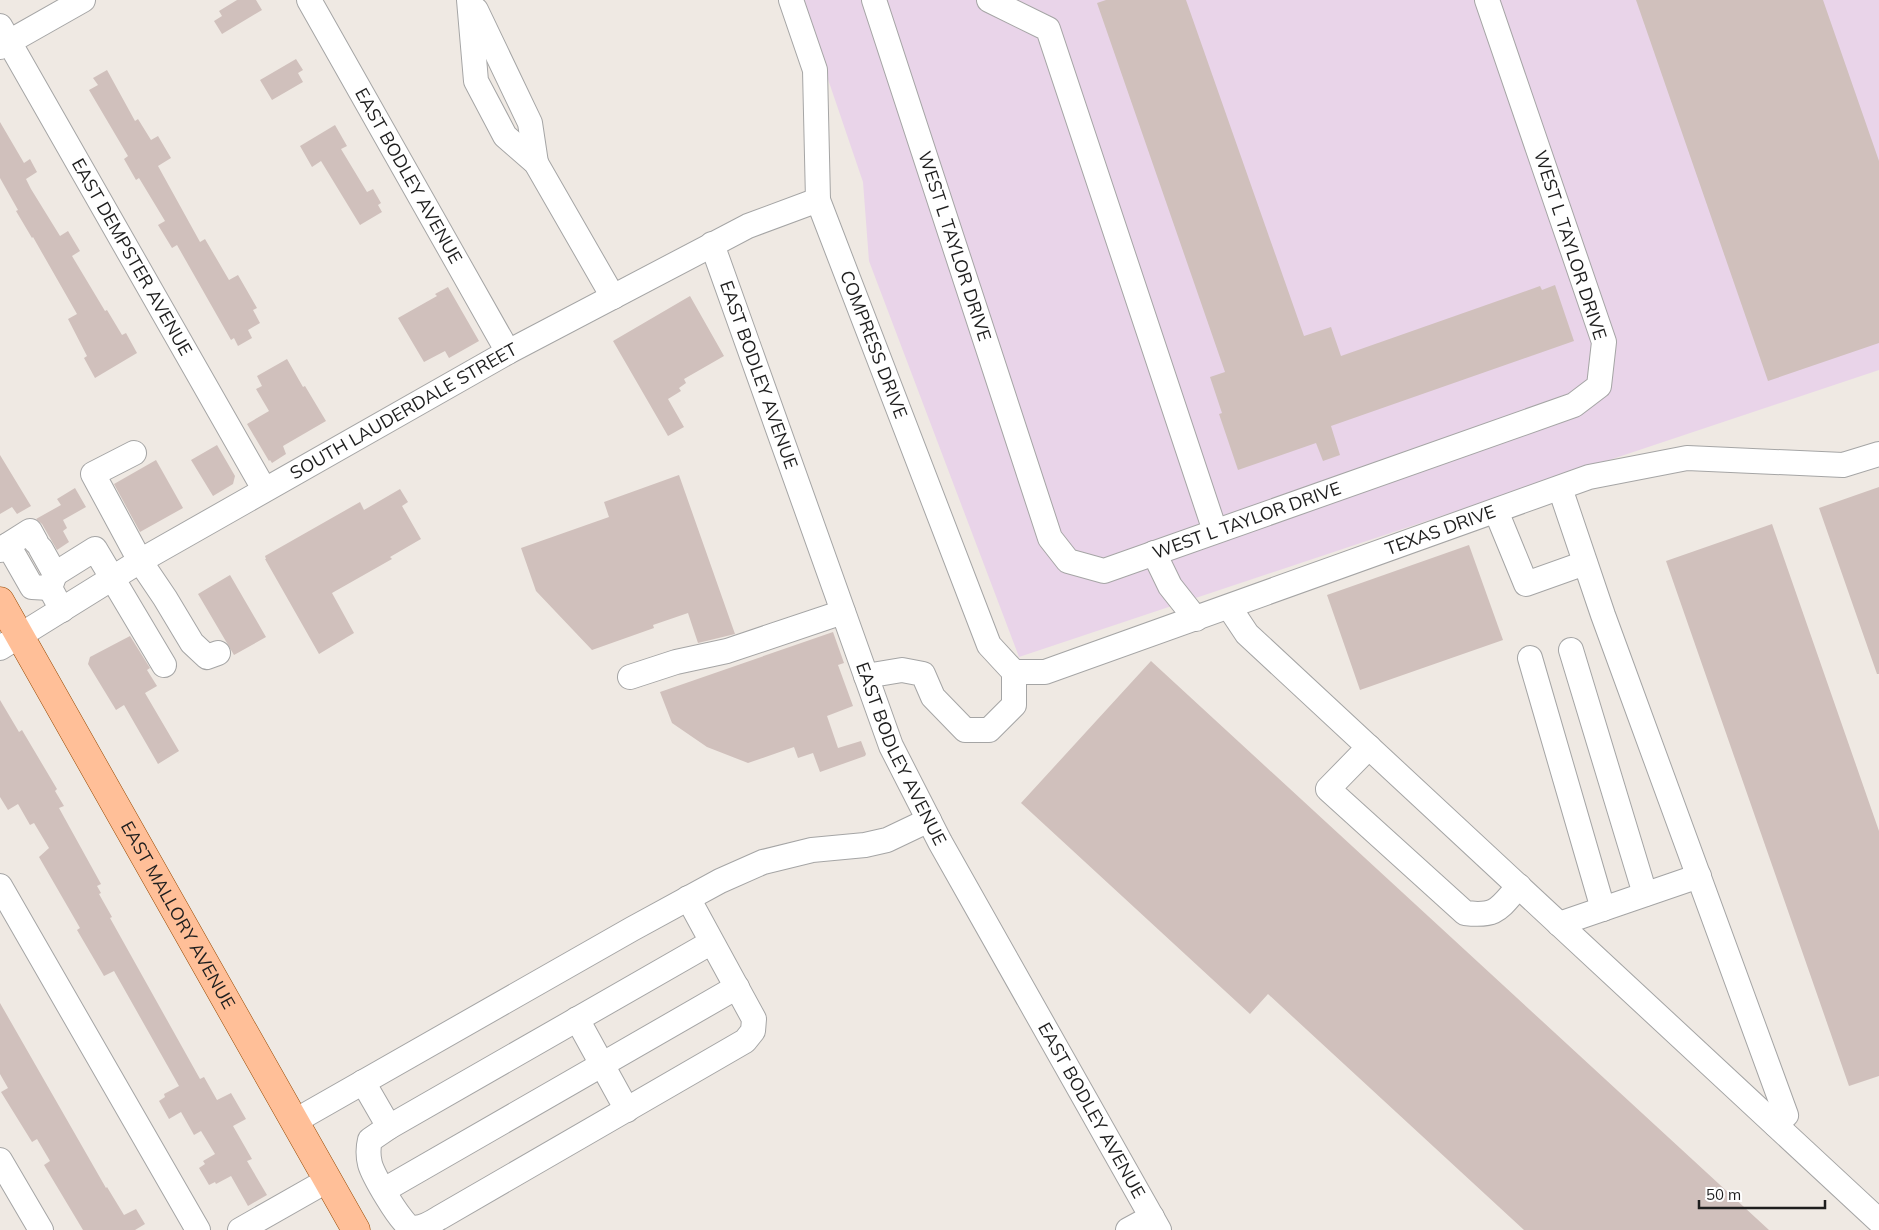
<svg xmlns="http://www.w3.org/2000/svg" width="1879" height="1230" viewBox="0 0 1879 1230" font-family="Mulish,sans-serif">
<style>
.industrial{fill:#e9d4e9}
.building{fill:#d0c0bc}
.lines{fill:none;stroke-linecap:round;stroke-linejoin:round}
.minor-casing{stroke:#a5a5a5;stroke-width:26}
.major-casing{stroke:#974800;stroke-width:29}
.minor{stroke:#fff;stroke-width:24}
.major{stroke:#ffbf98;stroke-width:28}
.labels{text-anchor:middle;stroke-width:4;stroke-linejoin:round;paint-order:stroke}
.street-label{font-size:18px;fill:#1e1e1e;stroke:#fff}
</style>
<rect width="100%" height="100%" fill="#efe9e3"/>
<path class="industrial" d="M801,0H1879V370L1019,657L869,261L863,182Z"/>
<path class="building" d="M237,0H256L262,10L222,34L214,21L222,16L219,11Z
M1106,0H1186L1304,336L1331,327L1341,356L1540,286L1542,290L1555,285L1574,341L1331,426L1340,455L1323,461L1316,443L1238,470L1219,414L1222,413L1210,377L1225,372L1097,3Z
M1636,0H1823L1879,161V343L1768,381Z
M296,59L303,70L298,73L303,82L272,100L260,80Z
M107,70L135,121L138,119L151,140L158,136L171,158L158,166L200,242L205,239L229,280L238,275L257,308L253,310L260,323L248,330L252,338L238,346L234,338L231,340L177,245L172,248L158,225L165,221L139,178L136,180L124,159L128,156L89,90L98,85L93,78Z
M0,122L24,163L30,159L37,172L26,179L31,189L60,236L68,231L80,251L72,256L105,311L107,310L122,335L126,333L137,353L95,378L84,358L87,356L68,319L77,314L33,237L32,238L16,211L18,210L0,178Z
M335,125L347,146L341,149L367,192L373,189L381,203L378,205L382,212L360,225L321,161L312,167L300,146Z
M448,287L479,341L449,358L445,351L424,362L398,318L437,296L435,294Z
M690,296L724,356L684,379L686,383L679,388L681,391L668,399L684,427L668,436L613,341Z
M287,359L303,387L305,386L326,421L283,446L286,454L272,463L270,460L269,461L247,424L269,411L256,389L262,386L257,376Z
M217,445L235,476L233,484L213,496L191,460Z
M0,455L31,506L17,514L12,507L0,514Z
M156,460L183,508L140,532L114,484Z
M679,475L735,634L698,643L688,613L653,625L654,628L592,650L536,591L521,548L609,517L604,502Z
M1879,487V674H1877L1819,508Z
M75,488L86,507L63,520L67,528L63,531L69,542L57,550L42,524L36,519L61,505L57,499Z
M400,489L408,502L402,506L421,539L390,557L392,559L332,593L354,633L319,654L265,559H266L265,556L360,502L364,510Z
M1772,524L1879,831V1076L1849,1086L1666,561Z
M1469,545L1503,640L1360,690L1327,595Z
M230,575L266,637L234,655L198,594Z
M833,632L844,663L838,665L853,706L827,716L838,748L861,741L866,754L865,756L820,772L813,753L798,758L794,747L748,763L707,747L672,723L660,692Z
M130,636L150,668L147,670L157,686L145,693L179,751L158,764L124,705L116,710L88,664L90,657Z
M1151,661L1769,1230H1524L1268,994L1250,1014L1021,803Z
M0,700L19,732L22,730L57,789L55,791L64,806L59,808L101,884L97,886L101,893L99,894L112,917L110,918L200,1079L204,1077L217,1100L231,1093L246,1119L233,1126L252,1159L247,1161L267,1195L248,1206L231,1176L216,1184L215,1182L209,1185L199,1168L205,1164L203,1161L215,1154L201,1131L194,1135L181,1112L169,1119L159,1101L165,1097L164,1094L179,1086L114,971L104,976L77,930L80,928L39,857L49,848L34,823L30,825L18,804L8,810L0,797Z
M0,1003L106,1188L107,1187L124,1215L136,1209L145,1224L135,1230H83L44,1165L50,1161L37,1139L32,1142L1,1092L8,1088L0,1074Z"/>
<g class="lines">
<g class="minor-casing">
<g id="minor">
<path id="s1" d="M309,0L508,352"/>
<path d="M469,0L476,81L505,136L536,163L613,297"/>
<path id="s2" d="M791,0L815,70L818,200L989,645L1014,672"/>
<path id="s3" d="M874,0L1050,538L1068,561L1104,571L1574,405L1599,386L1604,342L1487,0"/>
<path d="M989,0L1048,29L1215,531"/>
<path d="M476,10L530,123L536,163"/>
<path id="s4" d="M0,26L264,489"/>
<path d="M0,47L83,0"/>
<path id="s5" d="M712,244L891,746L940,842L1159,1230"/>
<path d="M134,453L93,474L140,561L165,598L192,643L207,657L218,653"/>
<path d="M1560,488L1603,615L1786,1115L1776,1125"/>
<path d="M1496,511L1526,584L1585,563"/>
<path d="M8,545L32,587L50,588"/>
<path d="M41,549L55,574L50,588L62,610"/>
<path d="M0,550L30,531L36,542"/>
<path d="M1154,553L1170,586L1196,619"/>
<path d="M55,574L95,549L164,665"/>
<path d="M1229,607L1247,634L1879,1221"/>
<path id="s6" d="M0,648L140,561L508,352L748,226L818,200"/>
<path d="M1571,650L1645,894"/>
<path d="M1530,658L1603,909"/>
<path id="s7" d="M1014,672H1045L1589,477L1687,458L1843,465L1879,454"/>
<path d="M866,676L902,670L923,674L933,697L965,730H989L1014,705V672"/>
<path d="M630,677L676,662L727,651L843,612"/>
<path d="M1369,747L1328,789L1465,913C1498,917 1499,908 1519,886"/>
<path d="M0,886L198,1230"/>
<path d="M688,898L754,1019L753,1031L745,1041L439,1218C431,1223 420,1230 410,1227C400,1222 373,1175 370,1164C368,1156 368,1148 370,1140L389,1127L712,942"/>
<path d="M1559,924L1699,876"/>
<path d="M577,1019L627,1110"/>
<path d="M363,1082L389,1127"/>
<path d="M295,1121L632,929L720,881L763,862L812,850L865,845L887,840L929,820"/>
<path d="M0,1160L41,1230"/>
<path d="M384,1190L737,987"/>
<path d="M240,1230L328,1180"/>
<path d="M1128,1230L1152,1217"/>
</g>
</g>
<g class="major-casing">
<g id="major">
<path id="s8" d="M0,601L356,1230"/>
</g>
</g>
<use href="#minor" class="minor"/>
<use href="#major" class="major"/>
</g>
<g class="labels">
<g class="street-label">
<text dy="6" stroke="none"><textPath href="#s1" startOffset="202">EAST BODLEY AVENUE</textPath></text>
<text transform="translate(1570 245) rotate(72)" y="6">WEST L TAYLOR DRIVE</text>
<text dy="6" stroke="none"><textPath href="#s3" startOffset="259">WEST L TAYLOR DRIVE</textPath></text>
<text dy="6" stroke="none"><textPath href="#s4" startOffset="266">EAST DEMPSTER AVENUE</textPath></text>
<text dy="6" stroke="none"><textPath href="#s2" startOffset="359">COMPRESS DRIVE</textPath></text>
<text dy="6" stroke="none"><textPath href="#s5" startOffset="139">EAST BODLEY AVENUE</textPath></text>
<text dy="6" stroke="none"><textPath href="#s6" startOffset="468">SOUTH LAUDERDALE STREET</textPath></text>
<text dy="6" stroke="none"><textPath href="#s3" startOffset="784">WEST L TAYLOR DRIVE</textPath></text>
<text dy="6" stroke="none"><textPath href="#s7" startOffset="451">TEXAS DRIVE</textPath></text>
<text dy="6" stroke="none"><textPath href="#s5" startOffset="544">EAST BODLEY AVENUE</textPath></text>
<text dy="6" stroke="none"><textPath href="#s8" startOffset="361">EAST MALLORY AVENUE</textPath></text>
<text dy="6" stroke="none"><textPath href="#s5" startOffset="949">EAST BODLEY AVENUE</textPath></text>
</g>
</g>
<path d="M1699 1200v8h126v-8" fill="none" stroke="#1e1e1e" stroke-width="2.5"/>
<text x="1706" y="1200" font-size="15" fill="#1e1e1e" stroke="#ffffff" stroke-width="4" paint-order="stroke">50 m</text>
</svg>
